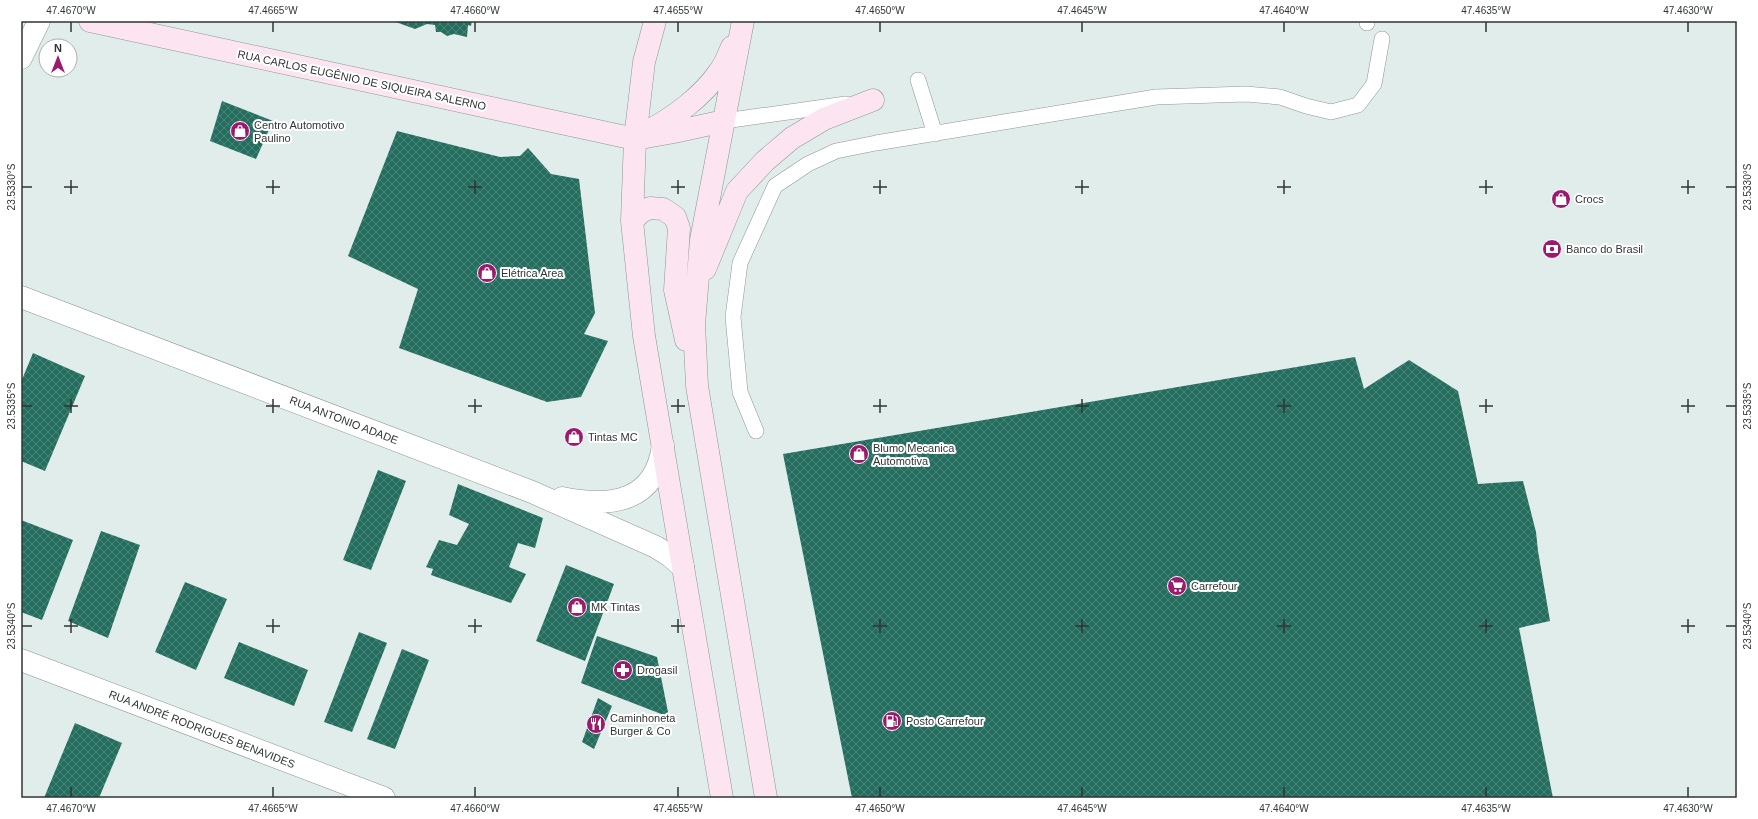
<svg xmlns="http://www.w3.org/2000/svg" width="1758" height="819" viewBox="0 0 1758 819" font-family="Helvetica,sans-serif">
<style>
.building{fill:url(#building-cross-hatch)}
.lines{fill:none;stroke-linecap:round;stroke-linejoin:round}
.service-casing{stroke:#8b9793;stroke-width:16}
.minor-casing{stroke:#8b9793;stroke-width:23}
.tertiary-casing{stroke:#8b9793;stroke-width:23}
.secondary-casing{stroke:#8b9793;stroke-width:23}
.service{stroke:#fff;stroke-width:15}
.minor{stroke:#fff;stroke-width:22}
.tertiary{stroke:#fff;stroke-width:22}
.secondary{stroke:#fce5f1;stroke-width:22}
.ticks{fill:none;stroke:#303534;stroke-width:1.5}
.labels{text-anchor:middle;stroke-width:4;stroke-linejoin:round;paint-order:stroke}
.street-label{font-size:11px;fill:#303534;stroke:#fff}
.poi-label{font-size:11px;fill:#303534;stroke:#fff;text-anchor:start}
.neatline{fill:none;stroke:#303534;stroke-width:1.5}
.ticks-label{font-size:10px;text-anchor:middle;fill:#303534}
</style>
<defs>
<pattern id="building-cross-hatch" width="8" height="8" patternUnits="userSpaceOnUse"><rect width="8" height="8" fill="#246e5f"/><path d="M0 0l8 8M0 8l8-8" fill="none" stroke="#4b8378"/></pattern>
</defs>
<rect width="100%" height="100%" fill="#e1edea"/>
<path class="building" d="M393,21H472L471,26L468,25L467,37L454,34L447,36L441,32H436L435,25L427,24L415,29Z
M222,101L273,121L256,159L210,141Z
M397,131L500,157L520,156L528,148L551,174L579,179L595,313L584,334L608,341L581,397L547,402L399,348L418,289L348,256Z
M33,353L85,376L45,471L21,461V382Z
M1355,357L1364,389L1409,360L1458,391L1478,484L1523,481L1536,532L1538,551L1550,621L1519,628L1553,798H852L783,454Z
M378,470L406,481L371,570L343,560Z
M458,484L543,518L535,548L518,543L509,567L526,574L511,603L431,575L433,569L426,567L439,540L457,545L469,524L449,515Z
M21,520L73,540L42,620L21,612Z
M101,531L140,545L108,638L68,621Z
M566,565L614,584L585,661L536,641Z
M185,582L227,599L196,670L155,652Z
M359,632L387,643L352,732L324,722Z
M597,636L657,657L669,717L581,683Z
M239,642L308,670L294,706L224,678Z
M402,649L429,660L395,749L367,739Z
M598,698L612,706L594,749L582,742Z
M75,723L122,743L99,798H44Z"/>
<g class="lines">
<g class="service-casing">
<path id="service" d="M1367,21V23
M918,80L935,134
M724,121L846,104
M756,431L740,392L733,317L740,263L775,186L808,164L836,151L876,143L1156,97L1246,94L1280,97L1306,106L1331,112L1358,105L1374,84L1382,39"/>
</g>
<g class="minor-casing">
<path id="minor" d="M21,297L532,492L656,547L670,556L683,567
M562,498C611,508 656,502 663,445
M21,660L384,798"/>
</g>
<g class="tertiary-casing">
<path id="tertiary" d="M21,58L39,21"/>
</g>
<g class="secondary-casing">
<path id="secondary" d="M90,21L635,139L674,132L724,121
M655,21L644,62L635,139L632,221L644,336L722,798
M743,21L701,240L694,324L697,386L766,798
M648,131C673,118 703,96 719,72C725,65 728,55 732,47
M632,221L641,212L650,208L663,209L675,217L679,228L675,290L686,340
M705,269L737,191L765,161L792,138L824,119L873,100"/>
</g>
<use href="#service" class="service"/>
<use href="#minor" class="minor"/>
<use href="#tertiary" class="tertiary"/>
<use href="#secondary" class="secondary"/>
</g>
<path class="ticks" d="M71,22V32M273,22V32M475,22V32M678,22V32M880,22V32M1082,22V32M1284,22V32M1486,22V32M1688,22V32M71,180V194M273,180V194M475,180V194M678,180V194M880,180V194M1082,180V194M1284,180V194M1486,180V194M1688,180V194M22,187H32M64,187H78M266,187H280M468,187H482M671,187H685M873,187H887M1075,187H1089M1277,187H1291M1479,187H1493M1681,187H1695M1726,187H1736M71,399V413M273,399V413M475,399V413M678,399V413M880,399V413M1082,399V413M1284,399V413M1486,399V413M1688,399V413M22,406H32M64,406H78M266,406H280M468,406H482M671,406H685M873,406H887M1075,406H1089M1277,406H1291M1479,406H1493M1681,406H1695M1726,406H1736M71,619V633M273,619V633M475,619V633M678,619V633M880,619V633M1082,619V633M1284,619V633M1486,619V633M1688,619V633M22,626H32M64,626H78M266,626H280M468,626H482M671,626H685M873,626H887M1075,626H1089M1277,626H1291M1479,626H1493M1681,626H1695M1726,626H1736M71,787V797M273,787V797M475,787V797M678,787V797M880,787V797M1082,787V797M1284,787V797M1486,787V797M1688,787V797"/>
<defs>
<g id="shop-disc" transform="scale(1)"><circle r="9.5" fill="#9c1a6d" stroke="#fff"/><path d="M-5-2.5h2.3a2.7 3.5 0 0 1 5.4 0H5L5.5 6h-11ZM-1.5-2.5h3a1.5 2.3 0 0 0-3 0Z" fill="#fff"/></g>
<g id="bank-disc" transform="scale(1)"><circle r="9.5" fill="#9c1a6d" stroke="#fff"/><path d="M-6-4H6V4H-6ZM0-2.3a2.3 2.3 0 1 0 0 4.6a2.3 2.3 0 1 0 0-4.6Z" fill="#fff"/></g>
<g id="supermarket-disc" transform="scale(1)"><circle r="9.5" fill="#9c1a6d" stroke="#fff"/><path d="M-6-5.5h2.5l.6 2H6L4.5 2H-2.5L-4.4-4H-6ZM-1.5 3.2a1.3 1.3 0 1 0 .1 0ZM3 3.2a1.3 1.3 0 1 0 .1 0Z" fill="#fff"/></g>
<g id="pharmacy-disc" transform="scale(1)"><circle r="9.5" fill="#9c1a6d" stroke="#fff"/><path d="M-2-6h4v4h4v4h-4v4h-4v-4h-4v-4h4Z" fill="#fff"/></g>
<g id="fuel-disc" transform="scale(1)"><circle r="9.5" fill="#9c1a6d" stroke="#fff"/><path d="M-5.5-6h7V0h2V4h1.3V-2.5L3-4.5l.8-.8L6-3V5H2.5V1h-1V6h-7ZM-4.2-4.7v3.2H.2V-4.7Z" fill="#fff"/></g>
<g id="restaurant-disc" transform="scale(1)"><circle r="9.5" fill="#9c1a6d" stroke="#fff"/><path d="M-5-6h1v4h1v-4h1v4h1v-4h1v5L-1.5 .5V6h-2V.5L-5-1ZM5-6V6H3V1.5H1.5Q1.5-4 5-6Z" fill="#fff"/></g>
</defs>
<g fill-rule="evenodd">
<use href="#shop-disc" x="240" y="131"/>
<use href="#shop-disc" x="1561" y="199"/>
<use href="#bank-disc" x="1552" y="249"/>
<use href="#shop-disc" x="487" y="273"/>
<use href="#shop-disc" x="574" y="437"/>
<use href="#shop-disc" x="859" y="454"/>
<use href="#supermarket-disc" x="1177" y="586"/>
<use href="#shop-disc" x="577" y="607"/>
<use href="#pharmacy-disc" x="623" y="670"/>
<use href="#fuel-disc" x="892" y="721"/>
<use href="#restaurant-disc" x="596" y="724"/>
</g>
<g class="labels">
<g class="street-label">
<text transform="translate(362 80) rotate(12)" y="4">RUA CARLOS EUGÊNIO DE SIQUEIRA SALERNO</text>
<text transform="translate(344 420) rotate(21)" y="4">RUA ANTONIO ADADE</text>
<text transform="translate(202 729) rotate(21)" y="4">RUA ANDRÉ RODRIGUES BENAVIDES</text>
</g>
<g class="poi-label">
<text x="254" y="129">Centro Automotivo<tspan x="254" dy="13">Paulino</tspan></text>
<text x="1575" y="203">Crocs</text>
<text x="1566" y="253">Banco do Brasil</text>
<text x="501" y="277">Elétrica Area</text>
<text x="588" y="441">Tintas MC</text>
<text x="873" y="452">Blumo Mecanica<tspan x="873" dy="13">Automotiva</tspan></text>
<text x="1191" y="590">Carrefour</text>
<text x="591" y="611">MK Tintas</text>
<text x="637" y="674">Drogasil</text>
<text x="610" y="722">Caminhoneta<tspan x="610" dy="13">Burger &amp; Co</tspan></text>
<text x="906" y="725">Posto Carrefour</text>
</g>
</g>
<rect width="1758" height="819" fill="none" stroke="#ffffff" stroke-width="44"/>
<g transform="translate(58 58)"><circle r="19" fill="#ffffff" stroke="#acaeae"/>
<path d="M0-3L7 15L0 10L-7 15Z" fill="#9c1a6d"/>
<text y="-6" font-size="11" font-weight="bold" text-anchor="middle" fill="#303534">N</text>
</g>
<rect x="22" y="22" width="1714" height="775" class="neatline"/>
<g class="ticks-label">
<text x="71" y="14">47.4670°W</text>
<text x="273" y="14">47.4665°W</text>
<text x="475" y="14">47.4660°W</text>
<text x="678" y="14">47.4655°W</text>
<text x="880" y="14">47.4650°W</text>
<text x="1082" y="14">47.4645°W</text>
<text x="1284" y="14">47.4640°W</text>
<text x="1486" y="14">47.4635°W</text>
<text x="1688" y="14">47.4630°W</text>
<text transform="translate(11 187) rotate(-90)" y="4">23.5330°S</text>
<text transform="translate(1747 187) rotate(-90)" y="4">23.5330°S</text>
<text transform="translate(11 406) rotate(-90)" y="4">23.5335°S</text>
<text transform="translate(1747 406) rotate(-90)" y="4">23.5335°S</text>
<text transform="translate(11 626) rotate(-90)" y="4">23.5340°S</text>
<text transform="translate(1747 626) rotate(-90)" y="4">23.5340°S</text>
<text x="71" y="812">47.4670°W</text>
<text x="273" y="812">47.4665°W</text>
<text x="475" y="812">47.4660°W</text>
<text x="678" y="812">47.4655°W</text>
<text x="880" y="812">47.4650°W</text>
<text x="1082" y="812">47.4645°W</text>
<text x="1284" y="812">47.4640°W</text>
<text x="1486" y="812">47.4635°W</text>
<text x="1688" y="812">47.4630°W</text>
</g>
</svg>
